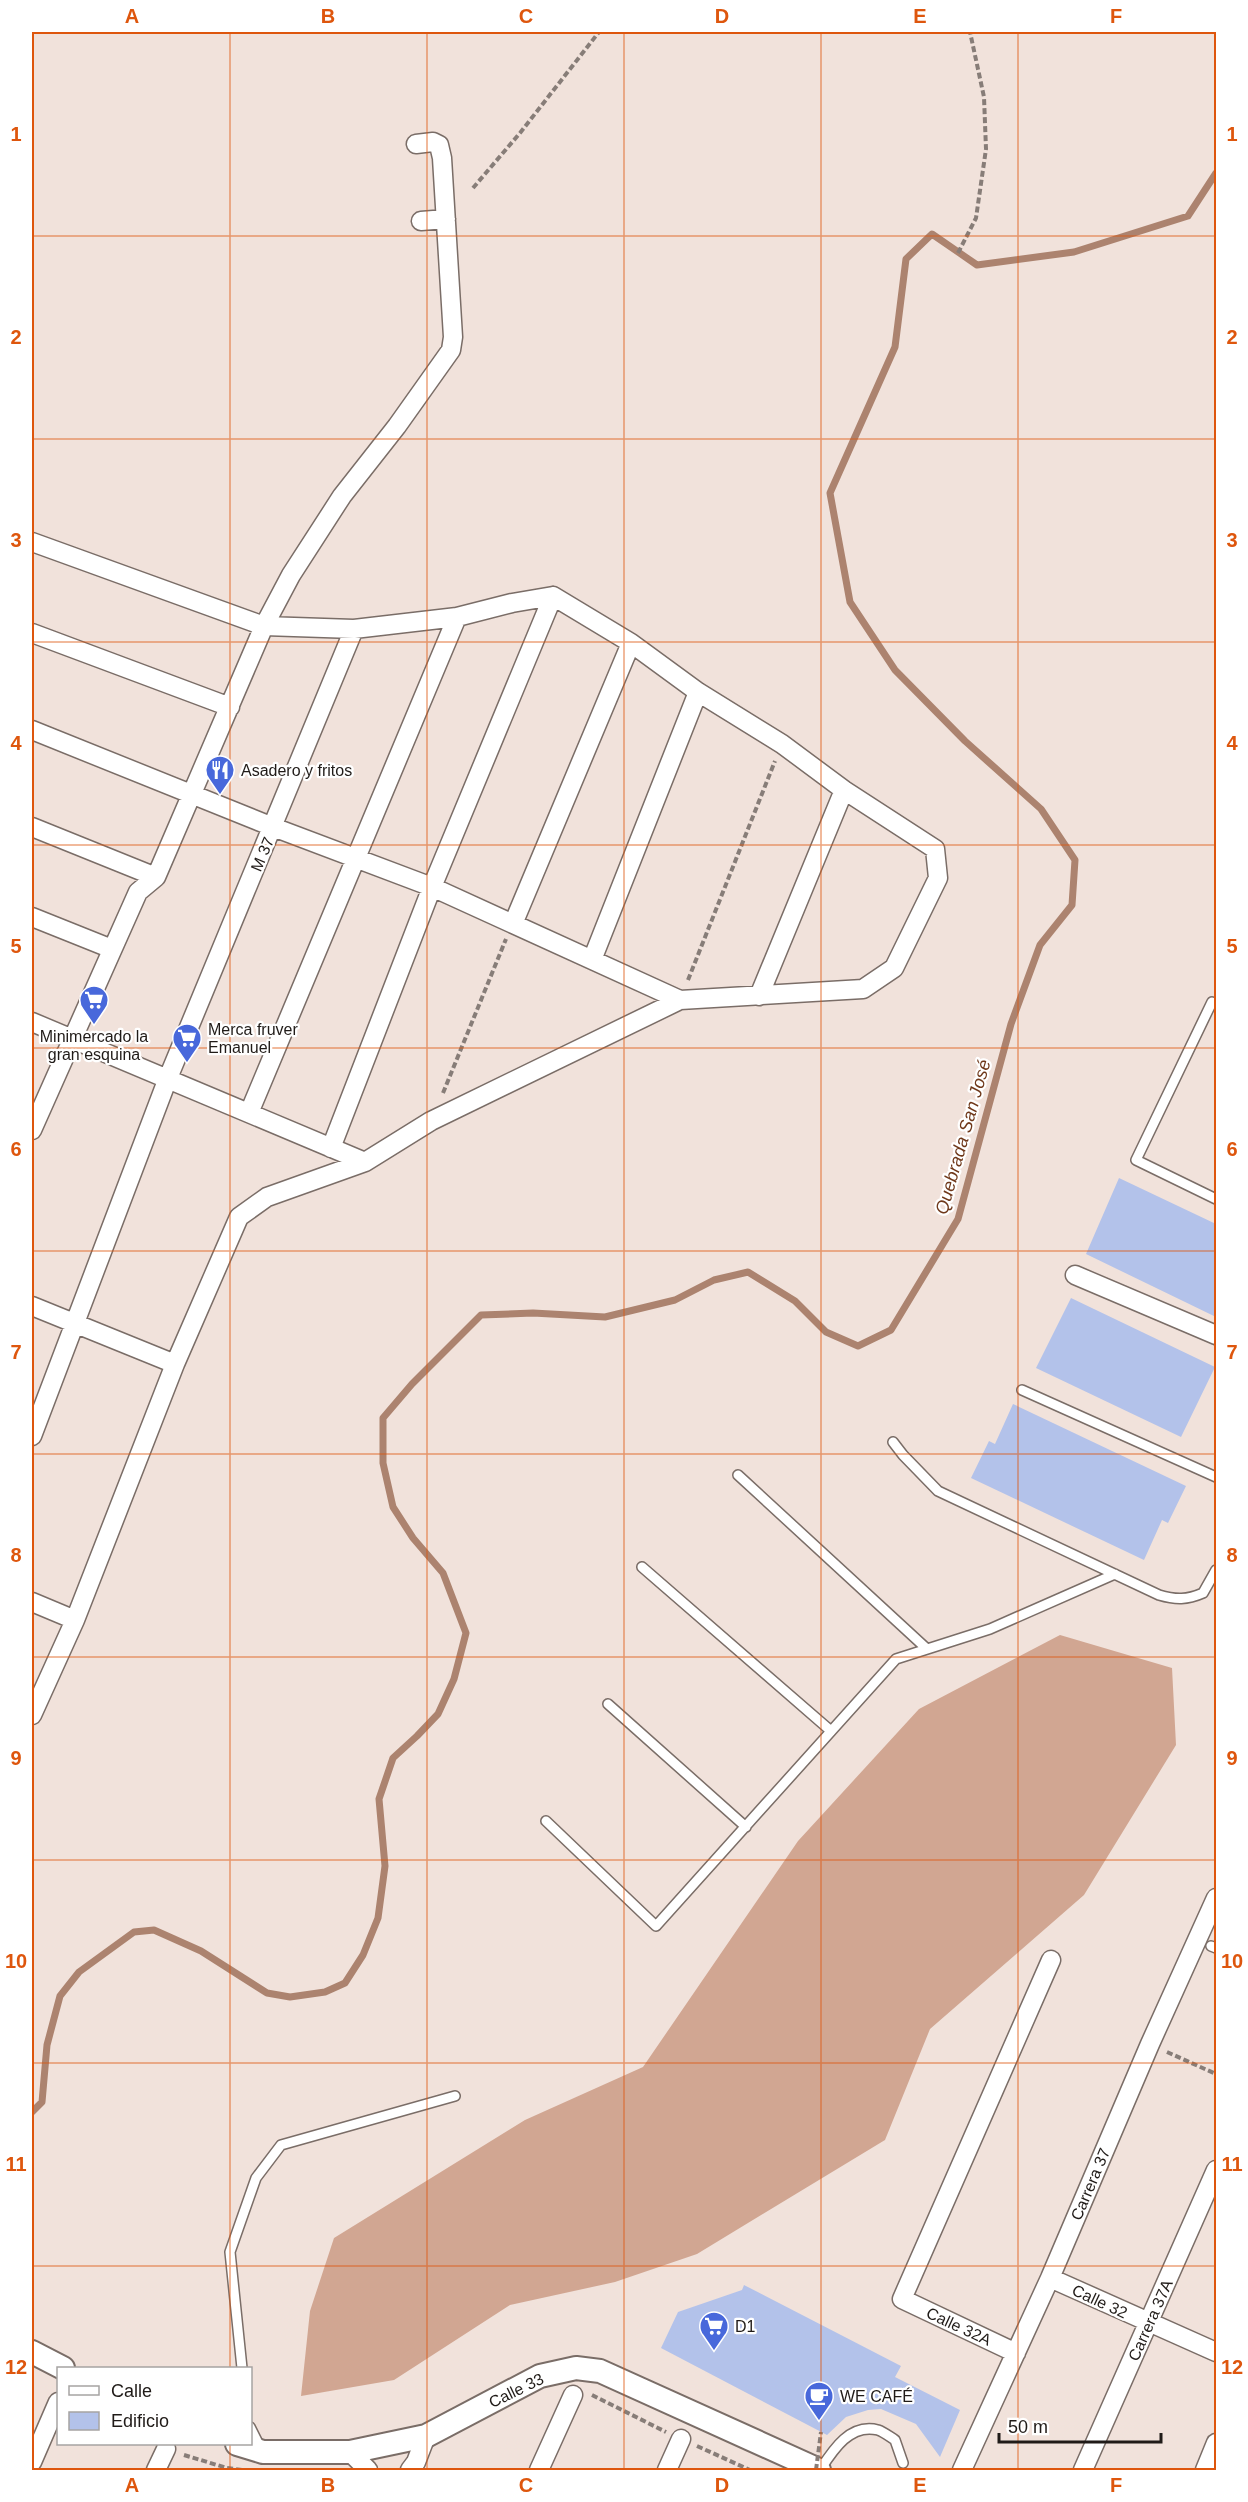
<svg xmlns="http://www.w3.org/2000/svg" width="1248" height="2502" viewBox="0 0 1248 2502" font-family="Helvetica,sans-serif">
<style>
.forest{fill:#d1a692}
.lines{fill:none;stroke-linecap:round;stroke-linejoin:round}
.stream{stroke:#ac836f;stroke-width:7}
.building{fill:#b3c2ea}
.service-casing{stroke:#7a6d67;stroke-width:12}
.minor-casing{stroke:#7a6d67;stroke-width:21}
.tertiary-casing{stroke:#7a6d67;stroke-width:26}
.path{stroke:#877d78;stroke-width:4;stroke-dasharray:6 3;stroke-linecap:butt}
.service{stroke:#fff;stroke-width:9}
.minor{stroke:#fff;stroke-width:18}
.tertiary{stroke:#fff;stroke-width:22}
.path-bridge{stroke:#877d78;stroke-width:4;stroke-dasharray:6 3;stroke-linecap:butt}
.grid{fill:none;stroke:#de560d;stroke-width:1.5;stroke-opacity:0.55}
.labels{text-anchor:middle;stroke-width:4.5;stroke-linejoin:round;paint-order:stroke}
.poi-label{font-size:16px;fill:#201b18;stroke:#fff;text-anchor:start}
.street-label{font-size:16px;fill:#201b18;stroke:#fff}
.water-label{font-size:18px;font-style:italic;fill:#6f381a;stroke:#fff}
.neatline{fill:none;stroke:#de560d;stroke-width:2}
.grid-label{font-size:20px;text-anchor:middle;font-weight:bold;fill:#de560d}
</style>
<rect width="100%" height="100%" fill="#f1e2db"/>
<path class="forest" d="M1060,1635L1172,1668L1176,1745L1084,1895L930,2029L885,2140L697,2254L615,2282L510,2305L394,2380L301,2396L310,2311L334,2238L525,2120L643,2067L798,1841L919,1709Z"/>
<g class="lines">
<path class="stream" d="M32,2112L42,2102L47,2045L60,1996L79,1972L134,1932L154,1930L201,1951L267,1993L290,1997L325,1992L345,1983L363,1955L378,1918L385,1866L379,1799L393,1758L417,1736L438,1714L454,1679L466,1633L443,1573L413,1538L393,1507L383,1463V1418L412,1384L481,1315L533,1313L605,1317L675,1300L714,1280L748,1272L795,1301L826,1332L858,1346L891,1330L958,1219L1011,1024L1040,945L1072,905L1075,860L1041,809L965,741L895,670L850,602L830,493L895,347L906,259L932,234L977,265L1074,252L1188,216L1216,173"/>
</g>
<path class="building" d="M1119,1178L1216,1224V1317L1086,1254Z
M1071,1298L1215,1367L1181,1437L1036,1368Z
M1013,1404L1186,1486L1168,1523L1162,1520L1144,1560L971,1478L989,1441L995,1444Z
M744,2285L901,2366L895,2377L960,2410L940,2457L916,2424L881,2409L868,2410L846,2417L827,2435L661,2348L678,2312L742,2290Z"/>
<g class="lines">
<g class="service-casing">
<path id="service" d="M1212,1002L1136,1160L1216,1199
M1022,1390L1216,1477
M893,1442L903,1455L938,1491L1159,1595C1176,1600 1187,1600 1203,1593L1216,1570
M738,1475L927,1649
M642,1567L831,1731
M608,1704L746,1827
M546,1821L656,1926L896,1659L990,1629L1115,1574
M1211,1946L1216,1948
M242,2368L230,2252L256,2178L281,2145L455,2096
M250,2427L260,2447
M820,2470C833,2450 850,2423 878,2430C884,2432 890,2437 895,2440L903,2463"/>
</g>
<g class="minor-casing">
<path id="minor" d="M421,221L446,219
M32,542L264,626L354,629L457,617L512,603L553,596L631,643L698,692L782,744L844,790L935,849L938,878L894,968L863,989L680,1000L431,1121L365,1162L267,1197L239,1217L175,1364L75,1620L32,1715
M32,633L230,707
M32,730L273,827L432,887L680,1000
M32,827L156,877
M32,917L112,949
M513,924L631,643
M592,960L698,692
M759,996L844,790
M32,1022L365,1162
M249,1113L457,617
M32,1130L138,892L156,877L264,626L291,575L342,496L397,426L451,350L453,337L442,158L439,145L433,142L416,144
M331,1148L432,887L553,596
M1075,1275L1216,1335
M32,1306L175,1364
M32,1436L168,1078L354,629
M32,1602L75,1620
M1050,2278L1216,2352
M1016,2353L902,2299L1051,1960
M350,2452L368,2470
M32,2462L58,2402
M156,2470L166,2449
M410,2470L416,2462L426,2436
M539,2470L573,2395
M667,2470L681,2439
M962,2470L1050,2278L1150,2044L1216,1898
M1083,2470L1216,2170
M1205,2470L1216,2443"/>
</g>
<g class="tertiary-casing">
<path id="tertiary" d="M32,2352L63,2368
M237,2444L263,2452H350L426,2436L540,2376L576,2368L600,2371L819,2470"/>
</g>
<path class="path" d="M473,188L520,133L599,32
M958,253L976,218L986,149L984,97L970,32
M688,980L775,761
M443,1093L506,939
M1167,2052L1216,2074
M592,2395L666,2432
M697,2446L750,2470
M184,2455L227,2468L243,2470"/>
<use href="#service" class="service"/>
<use href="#minor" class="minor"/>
<use href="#tertiary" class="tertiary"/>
<path class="path-bridge" d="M816,2470L821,2432"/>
</g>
<path class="grid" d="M230,32V2368M427,32V2470M624,32V2470M821,32V2470M1018,32V2470M32,236H1216M32,439H1216M32,642H1216M32,845H1216M32,1048H1216M32,1251H1216M32,1454H1216M32,1657H1216M32,1860H1216M32,2063H1216M32,2266H1216M230,2444V2470"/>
<defs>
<g id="restaurant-pin" transform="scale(1.5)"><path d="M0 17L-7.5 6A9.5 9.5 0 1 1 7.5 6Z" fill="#4868db" stroke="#fff"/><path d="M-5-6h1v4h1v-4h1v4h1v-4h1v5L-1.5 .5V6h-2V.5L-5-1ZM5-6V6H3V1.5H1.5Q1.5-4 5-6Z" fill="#fff"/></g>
<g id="supermarket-pin" transform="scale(1.5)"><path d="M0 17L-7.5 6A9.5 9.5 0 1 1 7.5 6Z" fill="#4868db" stroke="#fff"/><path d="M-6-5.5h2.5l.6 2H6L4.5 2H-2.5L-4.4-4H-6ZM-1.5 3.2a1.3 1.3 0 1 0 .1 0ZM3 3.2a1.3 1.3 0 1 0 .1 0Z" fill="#fff"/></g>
<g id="cafe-pin" transform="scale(1.5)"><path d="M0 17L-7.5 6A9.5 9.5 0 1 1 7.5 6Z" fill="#4868db" stroke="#fff"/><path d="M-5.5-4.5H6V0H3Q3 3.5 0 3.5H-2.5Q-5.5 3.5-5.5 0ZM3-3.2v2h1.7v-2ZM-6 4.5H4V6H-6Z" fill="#fff"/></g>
</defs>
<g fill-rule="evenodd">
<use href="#restaurant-pin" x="220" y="770"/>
<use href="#supermarket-pin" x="94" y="1000"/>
<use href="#supermarket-pin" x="187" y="1038"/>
<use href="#supermarket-pin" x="714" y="2326"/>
<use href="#cafe-pin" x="819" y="2396"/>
</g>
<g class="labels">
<g class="poi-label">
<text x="241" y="776">Asadero y fritos</text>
<text x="208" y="1035">Merca fruver<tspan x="208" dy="18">Emanuel</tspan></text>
<text x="94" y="1042" text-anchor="middle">Minimercado la<tspan x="94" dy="18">gran esquina</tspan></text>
<text x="735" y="2332">D1</text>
<text x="840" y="2402">WE CAFÉ</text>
</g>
<g class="street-label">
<text transform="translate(262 854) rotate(-67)" y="6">M 37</text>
<text transform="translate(1090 2184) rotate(-67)" y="6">Carrera 37</text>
<text transform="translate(1100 2301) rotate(25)" y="6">Calle 32</text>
<text transform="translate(1150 2320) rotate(-66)" y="6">Carrera 37A</text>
<text transform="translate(959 2326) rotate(25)" y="6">Calle 32A</text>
<text transform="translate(516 2390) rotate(-26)" y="6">Calle 33</text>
</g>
<g class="water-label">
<text transform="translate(963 1137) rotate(-74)" y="6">Quebrada San José</text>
</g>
</g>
<rect width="1248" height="2502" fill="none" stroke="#ffffff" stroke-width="66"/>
<rect x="57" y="2367" width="195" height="78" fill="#ffffff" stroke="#a6a4a3" stroke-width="1.5"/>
<rect x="69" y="2386" width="30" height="9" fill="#ffffff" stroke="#a6a4a3" stroke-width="1.5"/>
<text x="111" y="2397" font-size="18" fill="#201b18">Calle</text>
<rect x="69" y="2412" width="30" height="18" fill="#b3c2ea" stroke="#a6a4a3" stroke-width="1.5"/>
<text x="111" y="2427" font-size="18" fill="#201b18">Edificio</text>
<path d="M999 2433v9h162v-9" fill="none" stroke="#201b18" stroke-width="3"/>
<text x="1008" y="2433" font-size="18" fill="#201b18" stroke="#ffffff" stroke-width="4.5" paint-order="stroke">50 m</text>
<rect x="33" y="33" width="1182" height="2436" class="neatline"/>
<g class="grid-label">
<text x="132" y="23">A</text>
<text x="328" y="23">B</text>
<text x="526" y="23">C</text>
<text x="722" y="23">D</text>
<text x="920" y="23">E</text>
<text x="1116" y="23">F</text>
<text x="16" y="141">1</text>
<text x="1232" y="141">1</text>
<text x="16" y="344">2</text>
<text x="1232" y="344">2</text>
<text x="16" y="547">3</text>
<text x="1232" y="547">3</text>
<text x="16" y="750">4</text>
<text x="1232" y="750">4</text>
<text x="16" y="953">5</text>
<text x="1232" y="953">5</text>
<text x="16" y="1156">6</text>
<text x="1232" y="1156">6</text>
<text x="16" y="1359">7</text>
<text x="1232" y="1359">7</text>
<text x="16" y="1562">8</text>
<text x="1232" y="1562">8</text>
<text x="16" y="1765">9</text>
<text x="1232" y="1765">9</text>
<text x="16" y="1968">10</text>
<text x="1232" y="1968">10</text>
<text x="16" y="2171">11</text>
<text x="1232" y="2171">11</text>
<text x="16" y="2374">12</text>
<text x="1232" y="2374">12</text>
<text x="132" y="2492">A</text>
<text x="328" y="2492">B</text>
<text x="526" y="2492">C</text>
<text x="722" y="2492">D</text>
<text x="920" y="2492">E</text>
<text x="1116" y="2492">F</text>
</g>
</svg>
